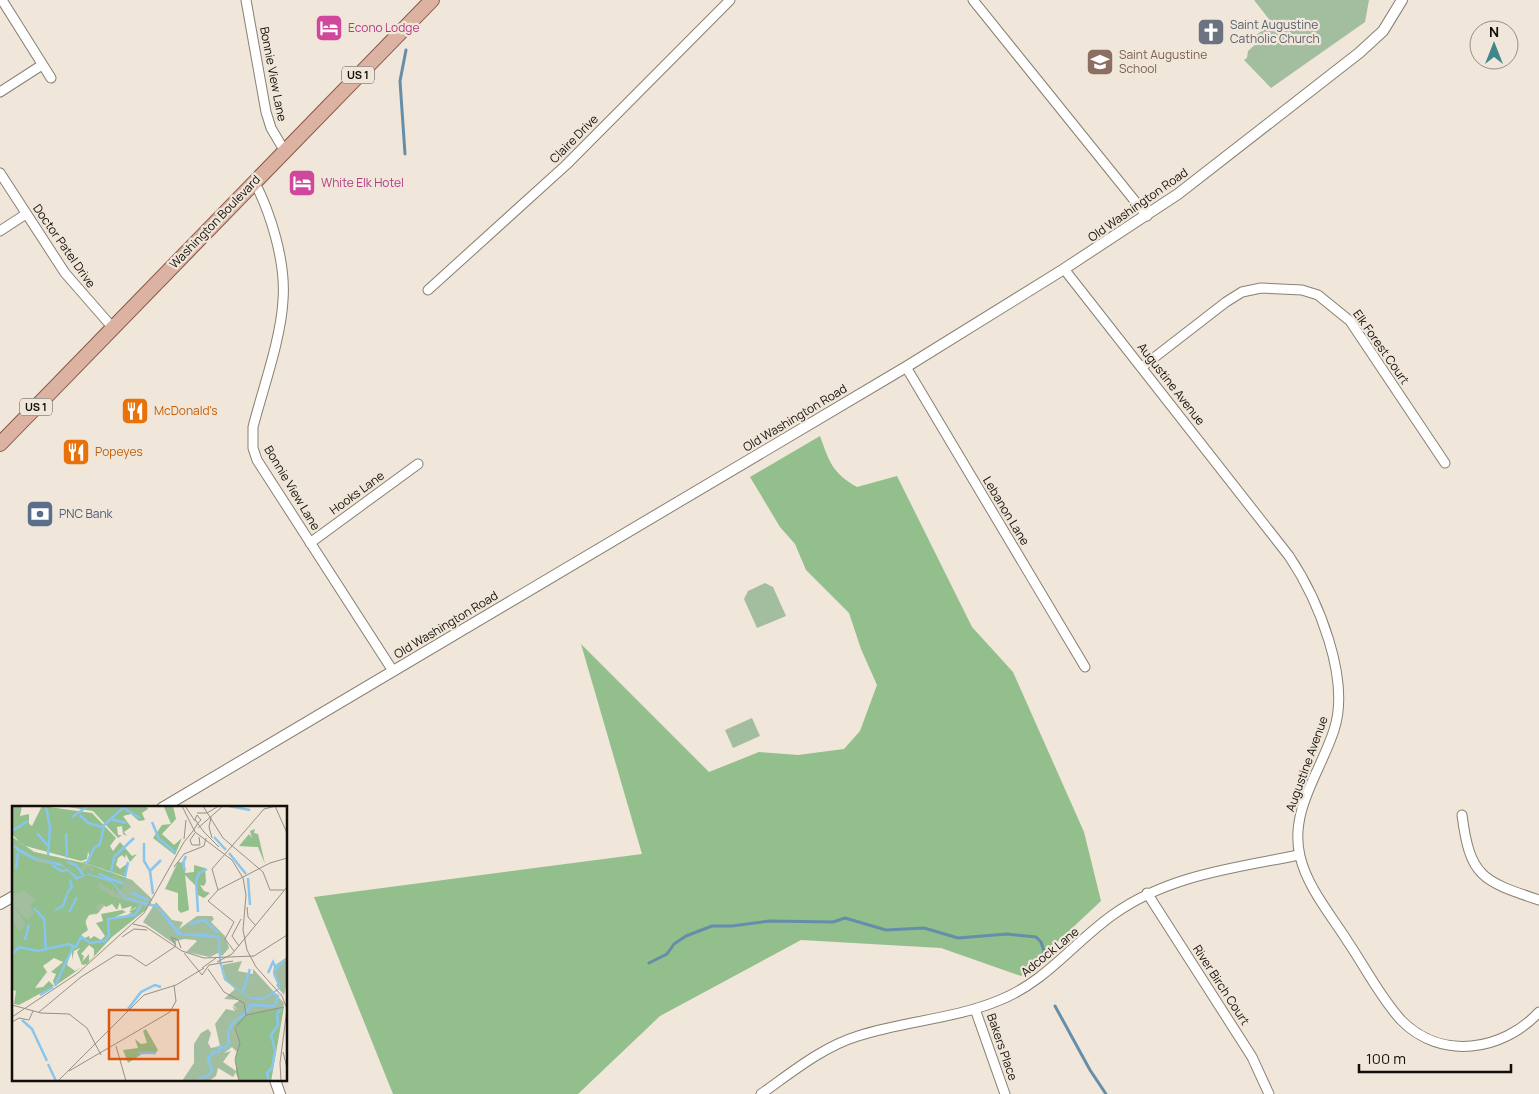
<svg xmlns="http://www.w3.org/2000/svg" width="1539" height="1094" viewBox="0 0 1539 1094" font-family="Manrope,sans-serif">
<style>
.green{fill:#a2be9e}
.forest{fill:#92bf8b}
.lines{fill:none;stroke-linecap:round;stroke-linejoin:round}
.stream{stroke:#658eaa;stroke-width:3}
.minor-casing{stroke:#888073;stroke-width:11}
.tertiary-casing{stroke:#888073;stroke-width:12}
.primary-casing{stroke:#865846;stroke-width:16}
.minor{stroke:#fff;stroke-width:9}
.tertiary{stroke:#fff;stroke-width:10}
.primary{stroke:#dcb2a3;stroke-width:14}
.labels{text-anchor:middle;stroke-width:4.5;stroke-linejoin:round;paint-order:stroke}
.shield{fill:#f0e6d9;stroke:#555048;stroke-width:1}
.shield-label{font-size:11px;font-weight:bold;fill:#120f0a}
.worship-label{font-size:12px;fill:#5b616d;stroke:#f0e6d9;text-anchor:start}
.hotel-label{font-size:12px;fill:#b23c85;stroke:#f0e6d9;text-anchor:start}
.education-label{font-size:12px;fill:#785e54;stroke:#f0e6d9;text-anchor:start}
.street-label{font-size:12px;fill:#120f0a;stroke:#f0e6d9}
.food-label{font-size:12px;fill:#c56008;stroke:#f0e6d9;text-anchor:start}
.service-label{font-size:12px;fill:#4e5e75;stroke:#f0e6d9;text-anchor:start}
.inset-river{fill:none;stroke:#88c5ef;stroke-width:2.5}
.inset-road{fill:none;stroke:#979086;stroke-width:1}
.view{fill:#dd550c;fill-opacity:0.15;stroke:#dd550c;stroke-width:2.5}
.inset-edge{fill:none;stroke:#120f0a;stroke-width:2.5}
</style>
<rect width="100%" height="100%" fill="#f0e6d9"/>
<path class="green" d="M1254,0H1369L1365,22L1271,88L1244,60L1247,58L1248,51L1259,41L1255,36L1272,23Z
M765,583L773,587L786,616L757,628L744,599L748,591Z
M752,718L760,736L733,748L725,730Z"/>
<path class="forest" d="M820,436C829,461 832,473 857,487L897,476L972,627L1013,672L1084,832L1101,901L1021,976L941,948L801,940L660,1016L578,1094H393L314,897L642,854L581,644L709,772L759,752L798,755L844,749L860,731L877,685L861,649L849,613L806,570L795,544L780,527L750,477Z"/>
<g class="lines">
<path class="stream" d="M405,154L400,81L406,50
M649,963L667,954L674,944L686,936L712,926H732L769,921L833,922L845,918L886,930L924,928L958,938L1007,934L1036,937L1041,942L1044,951L1041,961
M1055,1006L1090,1070L1106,1094"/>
<g class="minor-casing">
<path id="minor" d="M2,0L51,78
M246,0L266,112L271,128L284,150
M973,0L1147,216
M0,92L42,65
M0,173L65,273L113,328
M254,181C271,213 286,263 283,300C281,339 263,388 253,427V448L257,460L393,671
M0,231L26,214
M1064,269L1289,556C1318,599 1351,679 1334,730C1321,771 1289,811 1300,856C1307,887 1331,915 1348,942C1365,967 1380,997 1401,1020C1441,1061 1503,1051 1539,1012
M428,290L566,165L730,0
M906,367L1085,667
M1142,367L1226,302L1242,292L1261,288L1302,290L1318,295L1350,321L1445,463
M310,543L418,464
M1462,815C1470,877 1482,881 1539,900
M1147,893L1252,1057L1269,1094
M975,1009L1005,1094
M761,1094C791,1073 822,1047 858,1036C904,1021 955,1019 1000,1000C1047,981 1074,942 1114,914C1169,875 1234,868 1299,855"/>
</g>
<g class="tertiary-casing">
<path id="tertiary" d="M162,808L906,367L1064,269L1178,194L1359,53L1383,31L1402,0
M0,904L14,896
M275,1080L280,1094"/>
</g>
<g class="primary-casing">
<path id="primary" d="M0,444L432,0"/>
</g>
<use href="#minor" class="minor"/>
<use href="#tertiary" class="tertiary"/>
<use href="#primary" class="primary"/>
</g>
<defs>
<g id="hotel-square" transform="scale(1.4375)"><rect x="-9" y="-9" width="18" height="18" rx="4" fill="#d1479c" stroke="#f0e6d9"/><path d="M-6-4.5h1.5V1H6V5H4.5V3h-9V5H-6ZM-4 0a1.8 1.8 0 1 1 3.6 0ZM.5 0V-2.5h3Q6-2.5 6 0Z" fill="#fff"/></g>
<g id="church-square" transform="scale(1.4375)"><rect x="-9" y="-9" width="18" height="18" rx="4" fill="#6b7280" stroke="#f0e6d9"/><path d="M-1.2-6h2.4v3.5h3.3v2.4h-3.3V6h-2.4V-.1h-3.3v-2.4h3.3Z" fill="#fff"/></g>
<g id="school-square" transform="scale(1.4375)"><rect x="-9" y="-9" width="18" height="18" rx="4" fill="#8d6e63" stroke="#f0e6d9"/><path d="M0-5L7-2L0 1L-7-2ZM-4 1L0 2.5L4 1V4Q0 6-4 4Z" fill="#fff"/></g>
<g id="restaurant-square" transform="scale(1.4375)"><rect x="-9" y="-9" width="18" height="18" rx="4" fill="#e8710a" stroke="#f0e6d9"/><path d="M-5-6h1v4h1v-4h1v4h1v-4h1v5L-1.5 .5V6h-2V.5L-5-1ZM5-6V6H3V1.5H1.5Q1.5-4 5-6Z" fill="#fff"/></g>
<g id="bank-square" transform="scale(1.4375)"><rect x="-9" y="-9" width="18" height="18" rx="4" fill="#5c6f8a" stroke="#f0e6d9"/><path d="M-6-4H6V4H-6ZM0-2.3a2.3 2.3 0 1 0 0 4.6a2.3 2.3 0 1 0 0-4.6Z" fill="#fff"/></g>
</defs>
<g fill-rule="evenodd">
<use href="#hotel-square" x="329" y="28"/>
<use href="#church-square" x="1211" y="32"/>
<use href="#school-square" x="1100" y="62"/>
<use href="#hotel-square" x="302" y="183"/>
<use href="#restaurant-square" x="135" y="411"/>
<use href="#restaurant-square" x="76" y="452"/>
<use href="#bank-square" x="40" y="514"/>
</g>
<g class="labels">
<g class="shield">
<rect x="342" y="66.5" width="32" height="17" rx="4"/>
<rect x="20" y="398.5" width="32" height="17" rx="4"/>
</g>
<g class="shield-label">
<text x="358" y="79">US 1</text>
<text x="36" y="411">US 1</text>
</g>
<g class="worship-label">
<text x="1230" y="29">Saint Augustine<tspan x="1230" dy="14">Catholic Church</tspan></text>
</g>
<g class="hotel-label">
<text x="348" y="32">Econo Lodge</text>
<text x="321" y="187">White Elk Hotel</text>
</g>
<g class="education-label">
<text x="1119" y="59">Saint Augustine<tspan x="1119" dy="14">School</tspan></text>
</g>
<g class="street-label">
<text transform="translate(273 74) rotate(79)" y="4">Bonnie View Lane</text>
<text transform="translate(574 139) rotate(-45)" y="4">Claire Drive</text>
<text transform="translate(1138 205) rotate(-35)" y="4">Old Washington Road</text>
<text transform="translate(215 222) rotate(-46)" y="4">Washington Boulevard</text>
<text transform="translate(64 246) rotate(55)" y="4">Doctor Patel Drive</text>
<text transform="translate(1381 347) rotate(55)" y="4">Elk Forest Court</text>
<text transform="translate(1171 384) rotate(52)" y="4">Augustine Avenue</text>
<text transform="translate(795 418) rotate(-31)" y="4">Old Washington Road</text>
<text transform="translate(292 488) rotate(59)" y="4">Bonnie View Lane</text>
<text transform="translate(357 493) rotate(-36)" y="4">Hooks Lane</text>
<text transform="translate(1006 511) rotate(59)" y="4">Lebanon Lane</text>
<text transform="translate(446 625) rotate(-31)" y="4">Old Washington Road</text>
<text transform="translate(1307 764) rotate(-70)" y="4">Augustine Avenue</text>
<text transform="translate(1050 952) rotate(-39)" y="4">Adcock Lane</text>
<text transform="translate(1221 985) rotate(57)" y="4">River Birch Court</text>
<text transform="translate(1002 1047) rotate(71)" y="4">Bakers Place</text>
</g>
<g class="food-label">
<text x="154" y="415">McDonald's</text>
<text x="95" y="456">Popeyes</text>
</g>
<g class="service-label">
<text x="59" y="518">PNC Bank</text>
</g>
</g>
<g transform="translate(12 806)">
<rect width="275" height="275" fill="#f0e6d9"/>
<path d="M0,31L22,46L72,57L120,74L140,93L138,98L128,108L107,114L125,103L122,99L86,94L92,100L85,108L76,109L69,130L54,138L41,144L0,141ZM144,96L160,114L171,116L167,123L185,110H200L202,113L199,116L213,130L217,142L210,150L206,147L198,151L174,146L185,135L183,134L172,133L164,135V139L131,116ZM275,151V176L272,189L264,179L267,177L261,167L262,160ZM230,155L226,165L241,168V163L272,197L259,275H228L224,266L221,271L206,262L204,270L197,275H170L182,257V238L189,227L196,223L199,227L196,237L199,242L208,240L203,218L214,203L223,205L220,200L226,204L221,199L228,194L212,193L223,183L214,174L210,159ZM220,241L225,246L224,265L211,256L219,245L212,247Z" fill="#a2be9e" fill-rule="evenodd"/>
<path d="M0,0H10L8,10L17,8V18L20,20L30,0L80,7L104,32L98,40L101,45L108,36L120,50L125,48L118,56L114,48L113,52L110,49L106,52L104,59L108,63L116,57L114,71L70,56L76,55L77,49L76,45L75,53L69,55L10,39L0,28ZM50,0H134L136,3L130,7L133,14L127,15L119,8L111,10L119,21L112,26L115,30L111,28L110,20L105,21L106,29H110L106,32L81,5ZM161,0L164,13L150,28L162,39L170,32L163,49L141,32L150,19L159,18L152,1ZM243,23L242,27L246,28L253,58L246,41L227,40L237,28L240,32L238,25ZM0,31L22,46L74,58H69L73,60L67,62L70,66L75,61L80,66L82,63L95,68L80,62L75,58L114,72L113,75L99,69L112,80L108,84L99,74L78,68L66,71L48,57L11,47L1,38ZM0,41L26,56L53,61L64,74L76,69L99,76L107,85L103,88L101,81L99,84L86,75L87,80L83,78L99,90L127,99L118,105L120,100L110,103L108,96L105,104L100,98L94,101L88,97L83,101L88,106L78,108L73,115L76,124L69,129L73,132L77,130L78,133L82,130L89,134L93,130L84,117L91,115L89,108L110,104L114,106L103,111L110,112L124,108L117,106L129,99L136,102L100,131L75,158L70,159L65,146L68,142L62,145L60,154V140L55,159L63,165L70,161L43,180L41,175L44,168L39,166L51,156L42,152L31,160L35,166L23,182L31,181L37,175L42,180L7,199L2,198L4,185L0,184V114L8,125L14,118L0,98L15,114L22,107L18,100L24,94L11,84L0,89ZM77,139L82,143V150L77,155V148L70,156L72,150L69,148ZM166,56L173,57V67L182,66V59L193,62L194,76L192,80L188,79L192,85L198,87L192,92L186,89L184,80L173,69L177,104L169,107L166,104V87L153,83ZM272,201L259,275H227L224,267V249L228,240L224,217L234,209ZM134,223L146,244L143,248L133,246L116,257L111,244L126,242L123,233L129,238L135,237L131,225Z" fill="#92bf8b" fill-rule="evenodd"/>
<path d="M0,38L27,54L48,57L66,71L77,68L99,74L113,91L145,99L170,128L189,127L206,130L208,133L209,155L214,174L239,192H251L267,182L261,168L262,163L265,158L275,153L263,166L269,182L252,194L238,193L212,174L207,155L206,132L166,129L145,102L113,93L99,76L76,69L64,74L53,61L20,53L5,45Z" fill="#88c5ef"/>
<path class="inset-river" d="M34,0L38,22L36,49M217,0L238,4M112,2L128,12M68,9L76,17L90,21M60,11L76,0M99,13L114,17M140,16L147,33L163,46M0,25L16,15M25,27L36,40M54,27L55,52M202,31L214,44M132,37V55L138,65L141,88M217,47L234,68M55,56L64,59L71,69M75,57L82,42L88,38L92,19L111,2M40,59L49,65L56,64M4,63L6,47M138,65L149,54M173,65L171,57L174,50M99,67L102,51L122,32M87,68L111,78M113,71L116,56M236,72L238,99M119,87L136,94M55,88L60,80L58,74M22,102L32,113L34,144M43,104L51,100L55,89M57,106L65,91M186,106L184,75L187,67L195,63M178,118L192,114L206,127M13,134L17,118M0,149L7,141L26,145L56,138L64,141L69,131L78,137L93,135L97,129L96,113L123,109L129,99M256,167L261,156L263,160M43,180L61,141M231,185L238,163M28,189L41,181M116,203L129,186L143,179L149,181M10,214L20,223L35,255M126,247H144M36,258L44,275M184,275L198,268L200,264L196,252L202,246H207V241L213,242L217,237L216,225L221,217L235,206L238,199L262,200L266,190L261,187M257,275L255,267L260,262L263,244L259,229L266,219L265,208L269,203"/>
<path class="inset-road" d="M170,0L183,26L220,54L231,72L234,89L231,124L235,144L244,161L270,190L275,203L268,257L269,275M173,0L183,15M191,0L211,32L251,66L258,84H272M263,0L275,27M185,7H195L205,1M199,11L197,21L200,32M186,22L211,0M191,25L207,41M183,27L178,34L180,39H188L187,31M172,33L174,14M162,61L172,48L192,40L194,32M206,84L200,63L252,3L264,0M235,101L236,111L243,119M121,118L134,121L170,145L192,152L242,150L275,129M110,131L122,123L135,124M159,131L166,134L169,142M227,140L220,130L229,113M222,145L213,133L222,116L196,95L206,84L258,57L275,52M172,147L190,169L197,159M205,156L220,148L275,81M197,159L221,155M190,162L204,152M196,163L212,186L232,197L234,209M0,199L29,207L57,208L75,222L89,249M27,206L69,171L104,149L119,150L134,160L164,140L159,131M234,209L272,201M0,211L66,167L132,107L172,36L177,30L181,25L186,17L189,14L185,9L183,13L184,15L189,22L192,26M0,216L7,212L17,214L21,205M104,240L114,275M271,246L275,262M57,265L158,206L164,195L162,179M46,275L132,189L164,179L192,162M227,275L223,253L228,237L223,222L234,209"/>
<path class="view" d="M97,204H166V253H97Z"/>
<rect width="275" height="275" class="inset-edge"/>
</g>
<g transform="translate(1494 45)"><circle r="24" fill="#f0e6d9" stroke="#979086"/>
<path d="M0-4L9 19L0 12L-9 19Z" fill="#3f878b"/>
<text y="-8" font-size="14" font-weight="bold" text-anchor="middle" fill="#120f0a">N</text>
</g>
<path d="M1359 1064v8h152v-8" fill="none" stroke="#120f0a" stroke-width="2.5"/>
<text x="1366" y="1064" font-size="15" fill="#120f0a" stroke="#f0e6d9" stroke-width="4" paint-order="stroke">100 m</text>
</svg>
